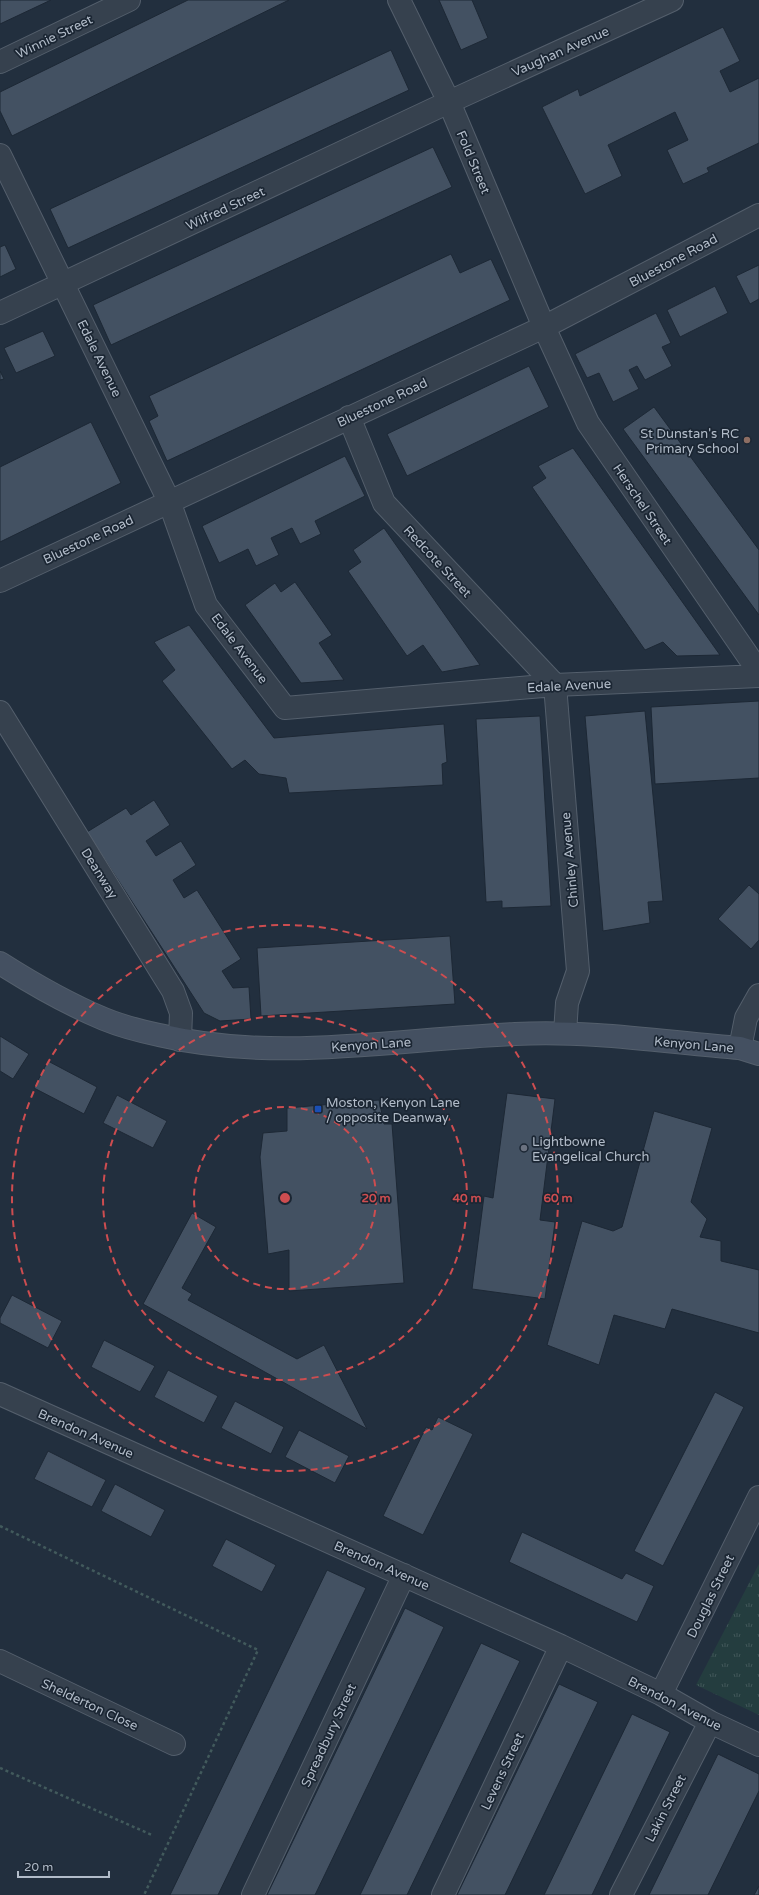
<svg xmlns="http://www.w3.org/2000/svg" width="759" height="1895" viewBox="0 0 759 1895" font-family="'Varela Round',sans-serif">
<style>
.park{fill:url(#park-tufts)}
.building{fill:#435162;stroke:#1d2835}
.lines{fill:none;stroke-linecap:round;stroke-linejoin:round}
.street-casing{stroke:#545f6c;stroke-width:24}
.secondary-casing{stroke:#545f6c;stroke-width:24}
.path{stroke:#425a5c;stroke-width:2.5;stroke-dasharray:3 3;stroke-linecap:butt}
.street{stroke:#36414e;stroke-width:22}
.secondary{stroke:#445061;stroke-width:22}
.ring{fill:none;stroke:#cd4d50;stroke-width:2;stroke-dasharray:7 5}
.education-dot{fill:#8d6e63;stroke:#1b2633;stroke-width:1.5}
.transit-dot{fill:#1a4fb4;stroke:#1b2633;stroke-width:1.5}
.worship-dot{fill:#6b7280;stroke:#1b2633;stroke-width:1.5}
.labels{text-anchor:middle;stroke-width:3.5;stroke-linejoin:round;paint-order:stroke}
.street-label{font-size:13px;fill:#b2bcc9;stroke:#1b2633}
.poi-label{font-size:13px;fill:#b2bcc9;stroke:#1b2633;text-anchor:start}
.centre{fill:#cd4d50;stroke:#1b2633;stroke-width:2}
.ring-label{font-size:12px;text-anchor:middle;font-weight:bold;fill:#cd4d50;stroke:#1b2633;stroke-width:3.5;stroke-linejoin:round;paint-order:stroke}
</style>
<defs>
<pattern id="park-tufts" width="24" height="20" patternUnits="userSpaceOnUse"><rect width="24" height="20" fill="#243d3f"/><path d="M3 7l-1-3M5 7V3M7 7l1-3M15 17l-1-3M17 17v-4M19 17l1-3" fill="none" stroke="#415759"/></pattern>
</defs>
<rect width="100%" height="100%" fill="#222f3e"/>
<path class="park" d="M759,1564V1715L696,1685Z"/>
<path class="building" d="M0,0H51L0,24Z
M188,0H289L12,136L0,111V92Z
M439,0H472L488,38L461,50Z
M723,27L740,61L720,71L730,92L759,78V143L707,168L709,172L683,184L667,150L688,140L675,112L608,145L622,176L585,194L542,107L578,89L580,96Z
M391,50L409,90L68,248L50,209Z
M433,147L452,187L111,345L93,305Z
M5,245L16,269L0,277V247Z
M451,254L460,273L491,259L510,300L167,461L149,421L158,416L149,396Z
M759,265V299L750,304L736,276Z
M715,286L728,313L680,337L667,310Z
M656,313L671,343L662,347L672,366L645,380L637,366L629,370L639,389L613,402L599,373L587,378L575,354Z
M43,331L55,356L16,373L4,348Z
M529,366L549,407L407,476L387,434Z
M0,371L4,379L0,380Z
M654,407L759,550V615L623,429Z
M91,422L121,483L0,542V467Z
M573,448L720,655L677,656L663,642L645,650L532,487L546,478L538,466Z
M345,456L365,496L315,521L321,534L300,544L292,528L271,538L279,555L256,566L248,549L219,563L202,526Z
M384,528L480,665L442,672L423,645L407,656L348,571L361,562L353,550Z
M295,582L332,635L319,643L344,680L301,683L245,605L275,583L281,592Z
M189,625L274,738L444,724L447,762L442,764L443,785L289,793L286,778L259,774L245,760L232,769L162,681L175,670L154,642Z
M759,701V778L655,784L651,707Z
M645,711L663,901L648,902L650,923L603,931L585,716Z
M540,716L551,906L502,908V901L486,902L476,719Z
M154,800L170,825L146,841L156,856L181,841L196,865L173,880L184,898L197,890L241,959L222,971L233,988L249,987L251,1019L220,1021L204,1013L87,832L126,808L131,815Z
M749,885L759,894V940L751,949L718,919Z
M450,936L455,1004L261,1016L257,948Z
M0,1036L29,1054L13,1079L0,1071Z
M48,1061L97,1087L84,1114L34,1088Z
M507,1093L555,1099L540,1220L555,1222L545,1299L472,1289L484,1196L493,1198Z
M117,1095L167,1121L153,1148L103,1123Z
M379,1100L384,1124H392L404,1283L289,1291V1250L268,1254L260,1157L263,1133L287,1131V1108Z
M654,1111L712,1128L691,1202L707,1219L700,1237L721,1241V1261L759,1270V1333L672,1309L665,1329L614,1315L599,1365L547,1345L582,1221L613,1231L622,1227Z
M192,1213L216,1227L182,1288L192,1294L188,1300L297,1359L324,1345L367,1429L143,1304Z
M12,1295L62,1321L48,1348L0,1323V1318Z
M104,1340L155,1366L140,1392L91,1367Z
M168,1370L218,1396L204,1423L154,1397Z
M715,1392L744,1407L663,1566L634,1551Z
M235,1401L284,1427L271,1454L221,1428Z
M438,1417L473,1434L423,1535L383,1516L426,1427L432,1430Z
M299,1430L349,1456L335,1483L285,1457Z
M48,1451L106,1480L92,1507L34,1479Z
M115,1484L165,1510L151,1537L101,1511Z
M522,1532L622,1579L626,1573L654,1586L637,1622L509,1562Z
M226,1539L276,1565L262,1592L212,1566Z
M327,1570L366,1588L218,1895H170Z
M405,1608L444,1627L315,1895H267Z
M481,1643L520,1661L407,1895H360Z
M559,1684L598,1702L505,1895H457Z
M632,1714L670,1732L592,1895H544Z
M718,1754L759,1774V1791L708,1895H649Z
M759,1886V1895H754Z"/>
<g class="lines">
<g class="street-casing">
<path id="street" d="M399,0L449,102L544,327L588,423L759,672
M0,62L129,0
M0,155L169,501L206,605L285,708L555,685L759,676
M0,313L449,102L672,0
M349,417L384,503L555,685L578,971L567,1003L565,1033
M0,581L544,327L759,215
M0,712L173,991L181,1013L180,1040
M740,1048L746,1018L759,995
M0,1394L561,1646L661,1694L710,1722L759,1745
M0,1661L174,1744
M661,1694L759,1497
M253,1895L404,1575
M443,1895L561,1646
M621,1895L710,1722"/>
</g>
<g class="secondary-casing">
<path id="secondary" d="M0,963C33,984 68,1004 104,1019C121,1026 140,1031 159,1035C277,1063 396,1039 515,1034C590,1030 665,1042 740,1048L759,1054"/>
</g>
<path class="path" d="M0,1526L258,1650L144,1895
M0,1768L152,1835"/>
<use href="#street" class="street"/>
<use href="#secondary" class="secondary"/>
</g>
<g class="ring">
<circle cx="285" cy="1198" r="91"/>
<circle cx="285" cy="1198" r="182"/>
<circle cx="285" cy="1198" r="273"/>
</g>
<circle class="education-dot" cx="747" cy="440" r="4"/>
<rect class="transit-dot" x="314" y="1105" width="8" height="8" rx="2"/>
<circle class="worship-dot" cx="524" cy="1148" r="4"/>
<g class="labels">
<g class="street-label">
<text transform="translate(54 36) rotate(-26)" y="5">Winnie Street</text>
<text transform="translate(560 51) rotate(-24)" y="5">Vaughan Avenue</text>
<text transform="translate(474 162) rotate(67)" y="5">Fold Street</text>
<text transform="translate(225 208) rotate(-25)" y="5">Wilfred Street</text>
<text transform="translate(673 260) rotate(-28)" y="5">Bluestone Road</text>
<text transform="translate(100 358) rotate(64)" y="5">Edale Avenue</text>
<text transform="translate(382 402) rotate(-25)" y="5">Bluestone Road</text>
<text transform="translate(643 504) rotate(56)" y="5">Herschel Street</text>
<text transform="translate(88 539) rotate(-25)" y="5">Bluestone Road</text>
<text transform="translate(438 561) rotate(47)" y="5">Redcote Street</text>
<text transform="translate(240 648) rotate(53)" y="5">Edale Avenue</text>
<text transform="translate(569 685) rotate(-3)" y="5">Edale Avenue</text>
<text transform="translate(569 860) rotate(-95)" y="5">Chinley Avenue</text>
<text transform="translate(100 873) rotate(58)" y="5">Deanway</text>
<text transform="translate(371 1044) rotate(-4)" y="5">Kenyon Lane</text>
<text transform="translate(694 1044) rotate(5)" y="5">Kenyon Lane</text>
<text transform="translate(86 1433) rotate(24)" y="5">Brendon Avenue</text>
<text transform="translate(382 1565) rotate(24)" y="5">Brendon Avenue</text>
<text transform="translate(710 1596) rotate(-64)" y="5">Douglas Street</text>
<text transform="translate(675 1703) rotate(27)" y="5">Brendon Avenue</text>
<text transform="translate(90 1704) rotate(25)" y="5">Shelderton Close</text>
<text transform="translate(328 1735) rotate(-65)" y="5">Spreadbury Street</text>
<text transform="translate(502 1771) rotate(-65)" y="5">Levens Street</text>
<text transform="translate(665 1808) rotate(-63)" y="5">Lakin Street</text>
</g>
<g class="poi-label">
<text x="739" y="438" text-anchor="end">St Dunstan's RC<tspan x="739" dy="15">Primary School</tspan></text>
<text x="326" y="1107">Moston, Kenyon Lane<tspan x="326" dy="15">/ opposite Deanway</tspan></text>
<text x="532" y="1146">Lightbowne<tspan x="532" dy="15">Evangelical Church</tspan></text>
</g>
</g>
<circle cx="285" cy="1198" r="6" class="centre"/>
<g class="ring-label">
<text x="376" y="1202">20 m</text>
<text x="467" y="1202">40 m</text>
<text x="558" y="1202">60 m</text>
</g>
<path d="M18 1871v6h91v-6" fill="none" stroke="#b2bcc9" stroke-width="2"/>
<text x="24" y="1871" font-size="12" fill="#b2bcc9" stroke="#1b2633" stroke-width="3" paint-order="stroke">20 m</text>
</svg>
